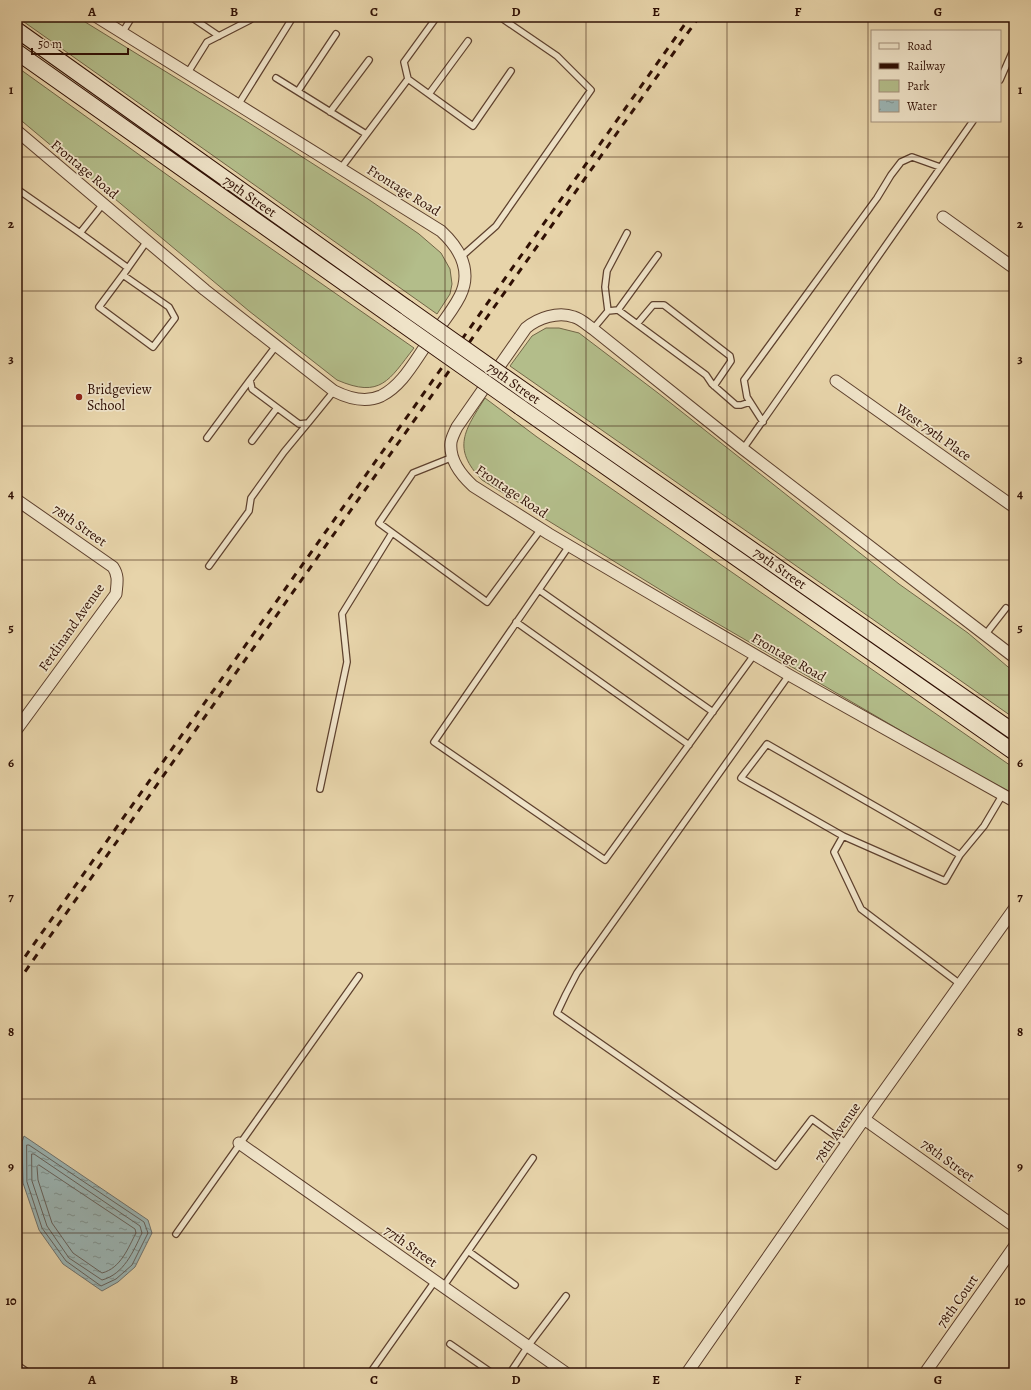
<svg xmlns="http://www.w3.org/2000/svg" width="1031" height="1390" viewBox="0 0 1031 1390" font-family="Alegreya,serif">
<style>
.green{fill:#b3bd8a;stroke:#726647}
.water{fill:url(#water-ripples);stroke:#70736e}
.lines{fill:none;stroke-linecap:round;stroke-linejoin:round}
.shore{stroke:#66625c;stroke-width:1}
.service-casing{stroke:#5e412e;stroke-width:8}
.minor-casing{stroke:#5e412e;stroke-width:13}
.secondary-casing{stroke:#301004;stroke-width:17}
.service{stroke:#efe3c8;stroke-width:5.5}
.minor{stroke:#efe3c8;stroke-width:11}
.secondary{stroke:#efe3c8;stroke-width:15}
.rail{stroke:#301004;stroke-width:3;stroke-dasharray:7 7;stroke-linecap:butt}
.secondary-bridge-casing{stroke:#301004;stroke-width:17;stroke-linecap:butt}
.secondary-bridge{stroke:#efe3c8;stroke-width:15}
.grid{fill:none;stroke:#301004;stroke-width:1;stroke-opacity:0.55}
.poi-dot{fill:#8f2418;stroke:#efe3c8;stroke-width:1.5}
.labels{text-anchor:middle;stroke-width:3.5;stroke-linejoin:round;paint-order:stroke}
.street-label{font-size:14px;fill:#301004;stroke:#efe3c8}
.poi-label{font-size:14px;fill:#301004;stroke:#efe3c8;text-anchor:start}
.neatline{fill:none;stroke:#301004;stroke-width:1.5}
.grid-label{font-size:13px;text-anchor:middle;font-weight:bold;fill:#301004}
</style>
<defs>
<pattern id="water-ripples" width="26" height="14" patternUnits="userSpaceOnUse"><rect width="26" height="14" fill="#9bb5b4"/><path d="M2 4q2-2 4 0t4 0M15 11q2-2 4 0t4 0" fill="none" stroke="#7f9290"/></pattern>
</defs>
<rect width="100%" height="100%" fill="#e7d4aa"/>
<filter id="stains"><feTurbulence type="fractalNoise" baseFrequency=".005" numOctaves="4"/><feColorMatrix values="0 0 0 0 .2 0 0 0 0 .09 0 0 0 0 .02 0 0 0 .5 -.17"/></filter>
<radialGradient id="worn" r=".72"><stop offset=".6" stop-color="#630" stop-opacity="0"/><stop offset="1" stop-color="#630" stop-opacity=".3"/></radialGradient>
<path class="green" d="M17,17H77L246,121L368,199L419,234L441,253L450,269L452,284L450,294L437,314Z
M17,67L230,220L414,348C389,380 381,399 337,380L249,311L17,117Z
M546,328H559L579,333L658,393L899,584L968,633L1014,672V718L510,366L532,336Z
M485,398L537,437L1014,768V794L958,764L672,597L482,480C451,448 465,430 485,398Z"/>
<path class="water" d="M24,1136L148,1220L152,1233L135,1267L118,1282L102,1291L63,1264L39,1230L23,1183L22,1142Z"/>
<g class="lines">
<path class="shore" d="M27,1145H29L144,1222L148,1233L132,1265L116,1279L101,1286L66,1261L42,1228L27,1182Z
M32,1154H34L140,1226L142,1233C133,1252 124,1274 102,1280L69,1258L47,1226L32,1181Z
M39,1165L135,1229L136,1233C128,1248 121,1268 102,1273L73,1253L52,1223L38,1180L37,1167Z"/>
<g class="service-casing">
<path id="service" d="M191,17L219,36
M122,33L132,17
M187,74L207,42L250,20L245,17
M276,78L366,134
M408,79L404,62L436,18
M1000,80L1014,48
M298,91L336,34
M429,94L468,41
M238,105L293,17
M330,112L369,60
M341,168L408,79L473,126L511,71
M17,189L80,233
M103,204L80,233L128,268L147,241
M461,257L496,226L591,90L557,56L500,17
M123,275L169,307L175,318L153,347L99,307L128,268
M618,310L706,375L712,384L736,405H741L750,402
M608,311L605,287L607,271L627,233
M637,324L653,305H664L730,356L731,361L714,386
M593,329L608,311L618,310L658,255
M276,346L250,380L252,389L299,424L308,423L334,391
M763,422L747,397L744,380L877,198L891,175L901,162L912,157L940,167
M207,438L250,380
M252,441L277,408
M743,449L973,121
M453,457L413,473L379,523L487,602L541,529
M569,546L434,742L605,860L754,655
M209,566L249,511L251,498L284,452L308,423
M539,590L713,712
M516,622L689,745
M985,635L1006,608
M789,675L577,973L566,994L557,1013L776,1166L812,1119L847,1144
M320,789L347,662L342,614L392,533
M843,836L945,881L960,855
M960,984L861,909L834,852L843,836L741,778L767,744L960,855L984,826L1003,794
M176,1234L359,976
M468,1251L515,1285
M443,1287L533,1158
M450,1344L492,1373
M17,1365L29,1373
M370,1373L435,1281
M510,1373L528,1346L566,1296"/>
</g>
<g class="minor-casing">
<path id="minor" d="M17,131L205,290L334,391C348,398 366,403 381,396C403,385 415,360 429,341C439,327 452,312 460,296C463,290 465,283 465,276C465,258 454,243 441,231L97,17
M943,217L1014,268
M836,381L1014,507
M17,500L113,567C119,576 117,583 116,594L17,729
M1014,657L743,449L593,329C587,325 581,319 574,317C558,311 538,318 526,328L457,427C455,431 452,437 451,442C449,459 461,475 473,486L549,534L789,675L1014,801
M864,1119L1014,1226
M239,1143L566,1373
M687,1373L864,1119L1014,909
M925,1373L1014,1247"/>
</g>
<g class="secondary-casing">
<path id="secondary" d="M17,30L407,308
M17,52L398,321
M529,394L1014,732
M520,407L1014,752"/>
</g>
<use href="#service" class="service"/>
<use href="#minor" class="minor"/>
<use href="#secondary" class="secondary"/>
<path class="rail" d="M17,968L690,17
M17,983L699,17"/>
<g class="secondary-bridge-casing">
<path id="secondary-bridge" d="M407,308L529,394
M398,321L520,407"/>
</g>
<use href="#secondary-bridge" class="secondary-bridge"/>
</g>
<path class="grid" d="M163,17V1373M304,17V1373M445,17V1373M586,17V1373M727,17V1373M868,17V1373M17,157H1014M17,291H1014M17,426H1014M17,560H1014M17,695H1014M17,830H1014M17,964H1014M17,1099H1014M17,1233H1014"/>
<circle class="poi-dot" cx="79" cy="397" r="4"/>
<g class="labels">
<g class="street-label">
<text transform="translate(85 169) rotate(40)" y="5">Frontage Road</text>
<text transform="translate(404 190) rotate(32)" y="5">Frontage Road</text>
<text transform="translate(250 196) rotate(35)" y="5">79th Street</text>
<text transform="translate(514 383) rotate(35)" y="5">79th Street</text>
<text transform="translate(934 432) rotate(35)" y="5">West 79th Place</text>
<text transform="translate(512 491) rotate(34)" y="5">Frontage Road</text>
<text transform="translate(80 525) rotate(35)" y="5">78th Street</text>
<text transform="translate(780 568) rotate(35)" y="5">79th Street</text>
<text transform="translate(71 627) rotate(-55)" y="5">Ferdinand Avenue</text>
<text transform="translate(789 657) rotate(30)" y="5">Frontage Road</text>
<text transform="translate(837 1132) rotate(-55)" y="5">78th Avenue</text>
<text transform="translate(948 1160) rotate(36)" y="5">78th Street</text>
<text transform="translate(411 1246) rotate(35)" y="5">77th Street</text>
<text transform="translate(957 1301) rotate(-55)" y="5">78th Court</text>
</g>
<g class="poi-label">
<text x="87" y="394">Bridgeview<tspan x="87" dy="16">School</tspan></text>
</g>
</g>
<rect width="1031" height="1390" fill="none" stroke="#e7d4aa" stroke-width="44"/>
<rect x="871" y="30" width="130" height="92" fill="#efe3c8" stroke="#a38f7a"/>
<rect x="879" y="43" width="20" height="6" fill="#efe3c8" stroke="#a38f7a"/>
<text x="907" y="50" font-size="12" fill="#301004">Road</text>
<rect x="879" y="63" width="20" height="6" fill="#301004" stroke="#a38f7a"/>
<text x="907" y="70" font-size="12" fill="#301004">Railway</text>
<rect x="879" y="80" width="20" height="12" fill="#b3bd8a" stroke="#a38f7a"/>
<text x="907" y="90" font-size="12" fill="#301004">Park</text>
<rect x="879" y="100" width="20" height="12" fill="url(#water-ripples)" stroke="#a38f7a"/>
<text x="907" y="110" font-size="12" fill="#301004">Water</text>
<path d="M32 48v6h96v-6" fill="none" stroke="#301004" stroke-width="2"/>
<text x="38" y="48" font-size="12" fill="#301004" stroke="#efe3c8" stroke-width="3" paint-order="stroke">50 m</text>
<rect x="22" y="22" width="987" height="1346" class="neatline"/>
<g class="grid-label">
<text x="92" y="16">A</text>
<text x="234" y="16">B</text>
<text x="374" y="16">C</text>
<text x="516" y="16">D</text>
<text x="656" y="16">E</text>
<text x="798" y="16">F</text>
<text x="938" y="16">G</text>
<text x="11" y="94">1</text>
<text x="1020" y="94">1</text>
<text x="11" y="228">2</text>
<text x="1020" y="228">2</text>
<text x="11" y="363">3</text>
<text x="1020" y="363">3</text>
<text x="11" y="498">4</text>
<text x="1020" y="498">4</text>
<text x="11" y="632">5</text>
<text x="1020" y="632">5</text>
<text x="11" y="767">6</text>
<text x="1020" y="767">6</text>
<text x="11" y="901">7</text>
<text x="1020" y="901">7</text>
<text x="11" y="1036">8</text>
<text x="1020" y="1036">8</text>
<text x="11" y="1171">9</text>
<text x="1020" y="1171">9</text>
<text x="11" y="1305">10</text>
<text x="1020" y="1305">10</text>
<text x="92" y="1384">A</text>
<text x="234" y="1384">B</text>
<text x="374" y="1384">C</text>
<text x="516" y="1384">D</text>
<text x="656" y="1384">E</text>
<text x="798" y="1384">F</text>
<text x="938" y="1384">G</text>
</g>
<rect width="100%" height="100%" filter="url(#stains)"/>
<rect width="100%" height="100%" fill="url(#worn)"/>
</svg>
